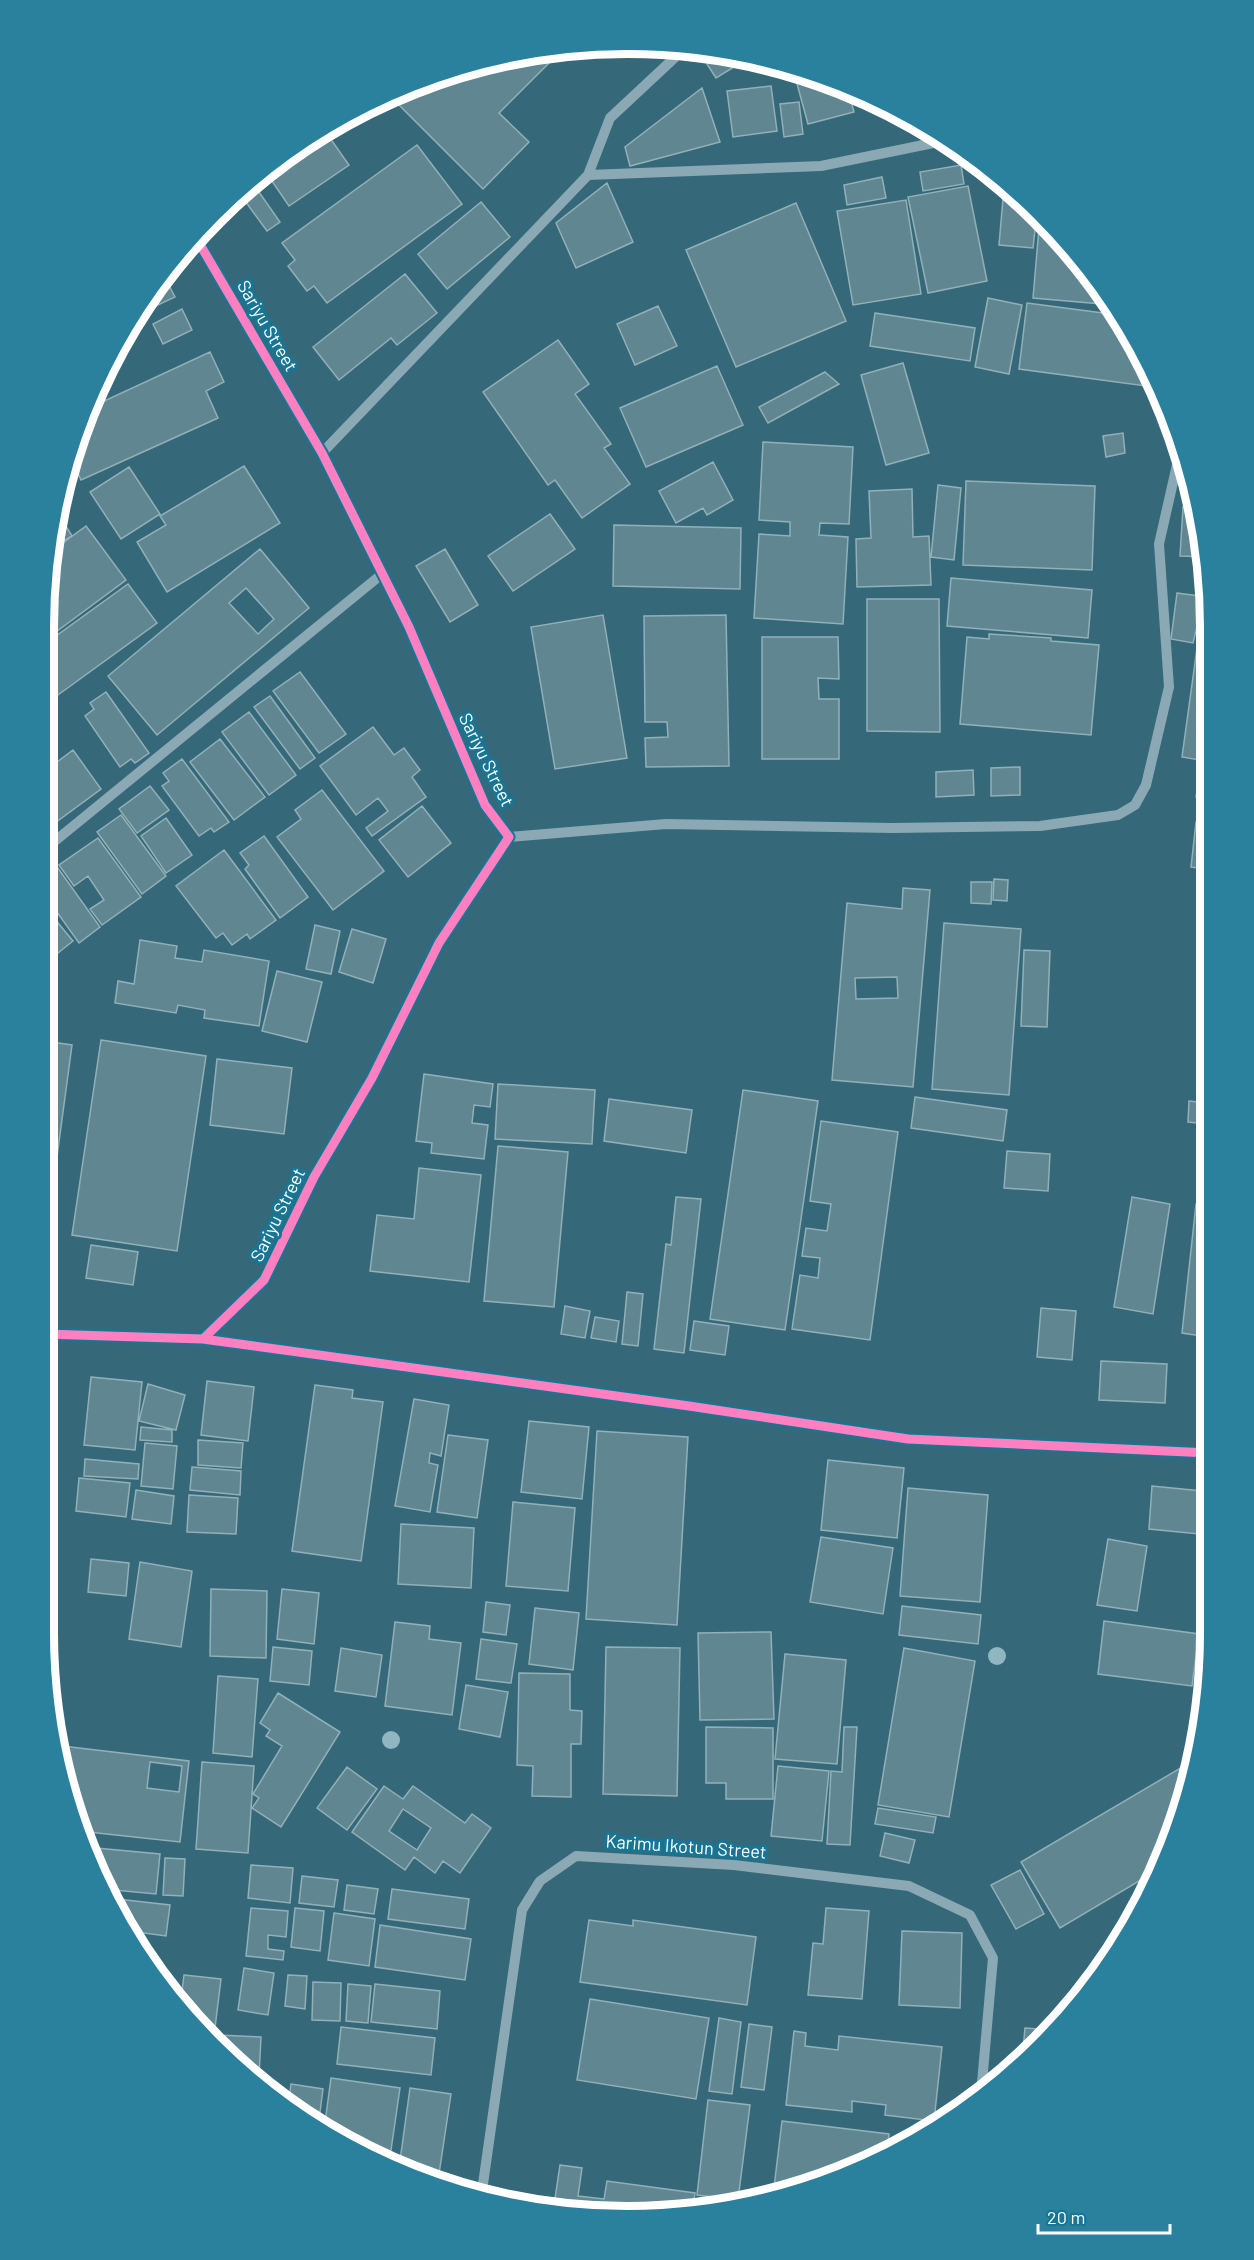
<svg xmlns="http://www.w3.org/2000/svg" width="1254" height="2260" viewBox="0 0 1254 2260" font-family="Barlow,sans-serif">
<style>
.building{fill:#608692;stroke:#92b0b8;stroke-width:1.5;fill-rule:evenodd}
.lines{fill:none;stroke-linecap:round;stroke-linejoin:round}
.minor{stroke:#8aa9b4;stroke-width:10}
.cycleway-casing{stroke:#187695;stroke-width:13}
.cycleway{stroke:#ff80c0;stroke-width:9}
.tree{fill:#8fb6c1}
.labels{text-anchor:middle;stroke-width:6;stroke-linejoin:round;paint-order:stroke}
.street-label{font-size:18px;fill:#fff;stroke:#187695}
.rim{fill:none;stroke:#fff;stroke-width:8}
</style>
<rect width="100%" height="100%" fill="#356878"/>
<path class="building" d="M563,49L499,113L529,142L483,189L390,96L476,63Z
M719,52L747,59L716,78L707,64Z
M793,69L815,75L848,90L854,112L808,124Z
M771,86L777,131L733,137L727,91Z
M702,88L720,142L630,166L625,147Z
M799,102L803,134L784,137L780,104Z
M325,131L349,165L289,206L265,171L272,164Z
M417,145L462,204L327,303L314,286L307,291L288,266L295,260L282,243Z
M961,165L964,184L923,191L920,172Z
M882,177L886,198L847,205L844,185Z
M252,182L280,222L267,231L240,194Z
M607,183L633,242L576,268L556,223Z
M968,186L987,281L928,293L908,197Z
M1004,187L1037,212L1033,248L999,245Z
M906,200L921,294L853,305L837,211Z
M481,202L510,237L447,289L418,254Z
M796,203L846,321L736,367L686,250Z
M1040,216L1112,303L1114,305L1033,298Z
M405,274L437,313L397,345L391,338L339,380L313,347Z
M164,276L175,297L141,313L140,310Z
M988,298L1022,305L1009,374L975,367Z
M1027,303L1118,315L1147,374L1146,386L1019,369Z
M658,306L677,346L635,365L617,324Z
M182,309L192,330L163,344L153,324Z
M875,313L975,328L970,361L870,346Z
M558,340L589,384L575,394L611,444L604,448L630,484L582,518L555,480L548,485L483,392Z
M210,352L224,382L206,391L218,418L81,480L71,458L74,440L89,408Z
M903,363L929,453L886,465L861,375Z
M717,366L743,425L646,467L620,408Z
M825,372L839,384L768,423L759,407Z
M1123,433L1125,453L1106,457L1103,436Z
M763,442L853,447L849,524L820,523L819,535L848,537L843,624L754,618L759,534L790,536V522L759,520Z
M713,462L733,500L707,515L703,508L676,523L659,491Z
M244,466L280,523L167,592L137,542L166,525L160,516Z
M129,467L160,514L121,539L90,492Z
M966,481L1095,486L1092,570L963,565Z
M938,485L961,488L954,560L931,557Z
M912,489L913,537L929,536L931,585L857,587L856,539L871,538L869,491Z
M1183,507L1195,508L1206,557L1180,556Z
M550,514L575,549L513,591L488,556Z
M59,515L72,536L53,547Z
M614,525L741,528L740,589L613,586Z
M86,526L126,580L45,640V589L52,551Z
M260,549L309,608L157,735L108,676ZM246,588L274,619L258,634L229,603Z
M445,549L478,605L450,622L416,566Z
M951,578L1092,590L1088,638L947,626Z
M128,584L157,623L51,700L45,692V644Z
M1205,590H1206V761L1182,757Z
M1177,593L1199,596V619L1193,643L1171,639Z
M867,599H939L940,732L867,731Z
M603,615L627,758L555,769L531,627Z
M726,615L729,766L646,767L645,738L668,737L667,722H645L644,616Z
M989,634L1051,638V641L1099,645L1091,735L960,724L967,637L989,639Z
M762,637H838L839,679L818,678L819,699H839V759H762Z
M300,672L346,734L319,753L273,691Z
M106,692L149,753L135,763L131,759L120,767L85,716L94,709L90,703Z
M270,696L315,758L300,769L254,707Z
M249,712L296,775L269,795L222,732Z
M373,727L394,755L404,748L420,770L412,777L426,797L372,836L366,828L388,811L378,798L356,815L320,766Z
M220,739L265,797L234,820L190,762Z
M73,750L101,789L44,831L45,783L46,782L45,771Z
M182,759L229,822L214,832L211,828L199,836L162,786L169,781L163,773Z
M1202,765L1206,766V799L1196,797Z
M1020,767V795L991,796V768Z
M973,770L974,795L936,797V772Z
M150,786L169,810L137,833L119,809Z
M322,790L384,871L333,910L277,837L301,819L295,810Z
M422,806L451,843L408,877L379,840Z
M121,815L166,876L142,894L97,832Z
M166,818L192,855L166,873L141,836Z
M1196,822L1206,823L1207,869L1191,867Z
M264,836L308,897L280,918L245,869L249,865L240,853Z
M98,838L141,897L102,925L90,909L104,900L88,876L74,886L59,865Z
M224,850L276,920L250,939L247,934L232,945L223,933L216,938L176,886Z
M55,864L100,927L79,943L44,894V871Z
M994,879L1008,880L1007,901L993,900Z
M971,882H992L991,904L971,903Z
M903,888L930,890L913,1087L832,1080L847,903L902,909ZM897,977L898,998L856,999L855,978Z
M44,906L73,941L48,961L44,956Z
M944,923L1021,929L1009,1095L932,1089Z
M315,925L340,931L331,974L306,969Z
M352,929L386,939L373,983L339,972Z
M140,940L177,946L175,958L202,962L204,950L269,961L259,1026L204,1018L205,1010L178,1005L176,1013L115,1003L118,981L134,984Z
M1024,950L1050,951L1047,1027L1021,1026Z
M277,971L322,982L307,1042L262,1031Z
M1207,1028V1076L1202,1075Z
M101,1040L206,1056L177,1251L72,1235Z
M44,1041L72,1045L46,1239L44,1238Z
M217,1059L292,1068L284,1134L210,1125Z
M424,1074L493,1084L490,1107L474,1105L472,1123L488,1125L484,1159L431,1153L432,1143L416,1141Z
M498,1084L595,1090L592,1144L495,1139Z
M743,1090L818,1101L785,1330L710,1319Z
M915,1097L1007,1110L1003,1141L911,1128Z
M609,1099L692,1110L686,1153L604,1141Z
M1189,1101L1207,1103V1124L1188,1122Z
M821,1121L898,1132L870,1340L792,1329L800,1275L818,1278L820,1258L802,1256L806,1228L827,1231L831,1204L810,1201Z
M498,1146L568,1152L554,1307L484,1301Z
M1007,1151L1050,1154L1048,1191L1004,1188Z
M419,1168L481,1175L469,1282L370,1271L377,1215L414,1219Z
M676,1197L701,1199L684,1353L654,1349L666,1244L671,1245Z
M1132,1197L1170,1204L1153,1314L1114,1307Z
M1196,1204L1208,1205V1337L1182,1333Z
M91,1245L138,1252L133,1285L86,1278Z
M627,1292L643,1294L638,1346L622,1344Z
M565,1306L590,1311L585,1338L561,1334Z
M1041,1308L1076,1311L1072,1360L1037,1357Z
M595,1317L619,1321L616,1342L591,1338Z
M694,1321L729,1326L725,1355L690,1350Z
M1101,1361L1167,1364L1165,1403L1099,1400Z
M91,1377L142,1382L135,1450L84,1445Z
M207,1381L254,1387L248,1441L201,1435Z
M148,1384L185,1395L176,1430L139,1421Z
M315,1385L353,1390L352,1398L383,1402L361,1561L292,1551Z
M414,1399L449,1405L441,1456L430,1453L429,1463L438,1465L430,1512L395,1506Z
M529,1421L589,1427L582,1499L521,1492Z
M141,1427L172,1430V1442L140,1440Z
M597,1431L688,1437L677,1625L586,1619Z
M448,1435L488,1440L477,1518L437,1512Z
M198,1440L243,1443L241,1468L198,1465Z
M145,1443L177,1446L173,1489L141,1486Z
M85,1459L139,1464L138,1479L84,1476Z
M828,1460L904,1468L897,1538L821,1530Z
M192,1467L241,1471L240,1495L190,1490Z
M79,1478L130,1483L126,1517L76,1511Z
M1152,1486L1202,1491L1199,1534L1149,1529Z
M908,1488L988,1495L980,1602L900,1596Z
M136,1490L174,1496L171,1524L132,1519Z
M189,1495L238,1498L236,1534L187,1532Z
M513,1502L575,1508L568,1591L506,1586Z
M401,1524L474,1528L471,1588L398,1584Z
M821,1537L893,1548L883,1614L810,1602Z
M1108,1539L1147,1546L1137,1611L1097,1605Z
M91,1559L129,1563L126,1596L88,1592Z
M140,1562L192,1571L181,1647L129,1639Z
M211,1589L267,1591L266,1658L210,1656Z
M282,1589L319,1593L314,1644L277,1639Z
M486,1602L510,1605L506,1635L483,1632Z
M902,1606L981,1615L978,1644L899,1635Z
M535,1608L579,1613L573,1670L529,1664Z
M1104,1621L1199,1634L1192,1686L1098,1674Z
M395,1622L430,1626L429,1639L461,1643L452,1715L385,1706Z
M771,1632L774,1719L700,1720L698,1633Z
M481,1639L517,1644L511,1683L476,1679Z
M273,1647L312,1651L309,1685L270,1681Z
M606,1647L680,1648L677,1796L603,1794Z
M341,1648L382,1655L376,1697L335,1691Z
M904,1648L975,1661L949,1817L878,1805Z
M785,1654L846,1660L837,1764L775,1759Z
M519,1673L570,1674V1710L582,1711L581,1744H571V1797L532,1796L533,1766L517,1765Z
M218,1676L258,1679L252,1757L213,1753Z
M466,1685L508,1692L500,1737L459,1729Z
M278,1693L340,1732L281,1827L252,1808L259,1798L253,1794L282,1746L266,1736L270,1730L260,1723Z
M706,1727L773,1728V1799H726V1783H706Z
M844,1727H857L850,1845L827,1844L831,1771L842,1772Z
M62,1746L189,1761L180,1842L79,1831L74,1820ZM150,1762L182,1766L179,1792L147,1788Z
M202,1762L254,1766L248,1853L196,1849Z
M778,1766L829,1771L822,1841L771,1836Z
M1184,1766L1189,1775L1180,1820L1156,1871L1060,1928L1021,1862Z
M347,1767L377,1789L347,1830L317,1808Z
M384,1786L403,1799L413,1786L465,1823L472,1814L491,1828L460,1873L443,1861L435,1873L414,1857L405,1870L352,1832ZM403,1809L431,1828L417,1850L389,1831Z
M878,1808L936,1817L933,1833L875,1824Z
M885,1833L915,1840L909,1863L880,1856Z
M85,1847L160,1854L156,1894L103,1889Z
M165,1858L185,1859L183,1896L163,1895Z
M251,1865L293,1868L290,1903L248,1898Z
M1020,1870L1044,1914L1016,1929L991,1885Z
M302,1876L338,1880L334,1907L299,1903Z
M347,1885L378,1889L374,1914L344,1910Z
M392,1889L469,1899L465,1929L388,1919Z
M108,1898L170,1905L166,1936L129,1931Z
M251,1908L288,1911L286,1937L268,1935V1949L284,1951L283,1960L246,1956Z
M295,1908L324,1911L320,1951L291,1947Z
M826,1908L869,1911L862,1999L808,1995L813,1943L823,1944Z
M334,1913L375,1919L369,1966L328,1960Z
M589,1920L633,1926V1920L756,1937L747,2005L580,1982Z
M380,1925L471,1939L465,1980L375,1967Z
M902,1931L962,1933L960,2008L899,2005Z
M145,1958L158,1960L156,1976Z
M244,1968L274,1973L268,2015L238,2010Z
M184,1975L221,1979L213,2044L180,2006Z
M288,1975L307,1976L305,2009L285,2006Z
M313,1982L341,1983L340,2021L312,2020Z
M348,1984L371,1986L368,2023L346,2021Z
M375,1984L440,1991L437,2029L371,2022Z
M590,1999L709,2018L696,2099L577,2080Z
M719,2018L741,2022L732,2094L709,2091Z
M749,2024L772,2027L764,2090L741,2087Z
M341,2027L435,2038L431,2075L337,2064Z
M1025,2028L1053,2030L1022,2061Z
M794,2031L806,2033L805,2046L838,2050L839,2036L942,2047L934,2121L885,2115L886,2105L852,2101V2112L786,2105Z
M218,2035L261,2037L259,2076L250,2075L217,2048Z
M331,2078L400,2088L389,2164L369,2156L324,2130Z
M291,2084L323,2089L320,2112L288,2106Z
M410,2088L451,2094L439,2174L399,2168Z
M708,2100L750,2105L738,2200L697,2195Z
M782,2121L889,2134L887,2154L850,2172L773,2196Z
M894,2137L917,2139L893,2151Z
M560,2165L582,2168L578,2196L604,2199L607,2181L695,2193L692,2212L665,2215L553,2212Z"/>
<g class="lines">
<path class="minor" d="M588,175L821,166L943,141
M195,236L322,453L409,627L485,805L509,837L439,943L372,1078L314,1177L264,1280L203,1339
M322,453L588,175L610,118L685,48
M509,837L666,824L893,828L1040,826L1118,815L1135,805L1146,785L1169,687L1159,544L1181,447
M44,850L382,574
M44,1334L203,1339L689,1406L908,1439L1209,1453
M481,2198L522,1910L540,1881L576,1856L734,1865L909,1886L970,1915L993,1958L981,2094"/>
<g class="cycleway-casing">
<path id="cycleway" d="M195,236L322,453L409,627L485,805L509,837L439,943L372,1078L314,1177L264,1280L203,1339
M44,1334L203,1339L689,1406L908,1439L1209,1453"/>
</g>
<use href="#cycleway" class="cycleway"/>
</g>
<g class="tree">
<circle cx="997" cy="1656" r="9"/>
<circle cx="391" cy="1740" r="9"/>
</g>
<g class="labels">
<g class="street-label">
<text transform="translate(267 326) rotate(60)" y="6">Sariyu Street</text>
<text transform="translate(486 760) rotate(64)" y="6">Sariyu Street</text>
<text transform="translate(278 1215) rotate(-64)" y="6">Sariyu Street</text>
<text transform="translate(686 1847) rotate(4)" y="6">Karimu Ikotun Street</text>
</g>
</g>
<path d="M0 0H1254V2260H0ZM627 54H627A573 573 0 0 1 1200 627V1633A573 573 0 0 1 627 2206H627A573 573 0 0 1 54 1633V627A573 573 0 0 1 627 54Z" fill="#2a819d" fill-rule="evenodd"/>
<path class="rim" d="M627 54H627A573 573 0 0 1 1200 627V1633A573 573 0 0 1 627 2206H627A573 573 0 0 1 54 1633V627A573 573 0 0 1 627 54Z"/>
<path d="M1038 2224v9h132v-9" fill="none" stroke="#ffffff" stroke-width="3"/>
<text x="1047" y="2224" font-size="18" fill="#ffffff" stroke="#187695" stroke-width="4.5" paint-order="stroke">20 m</text>
</svg>
